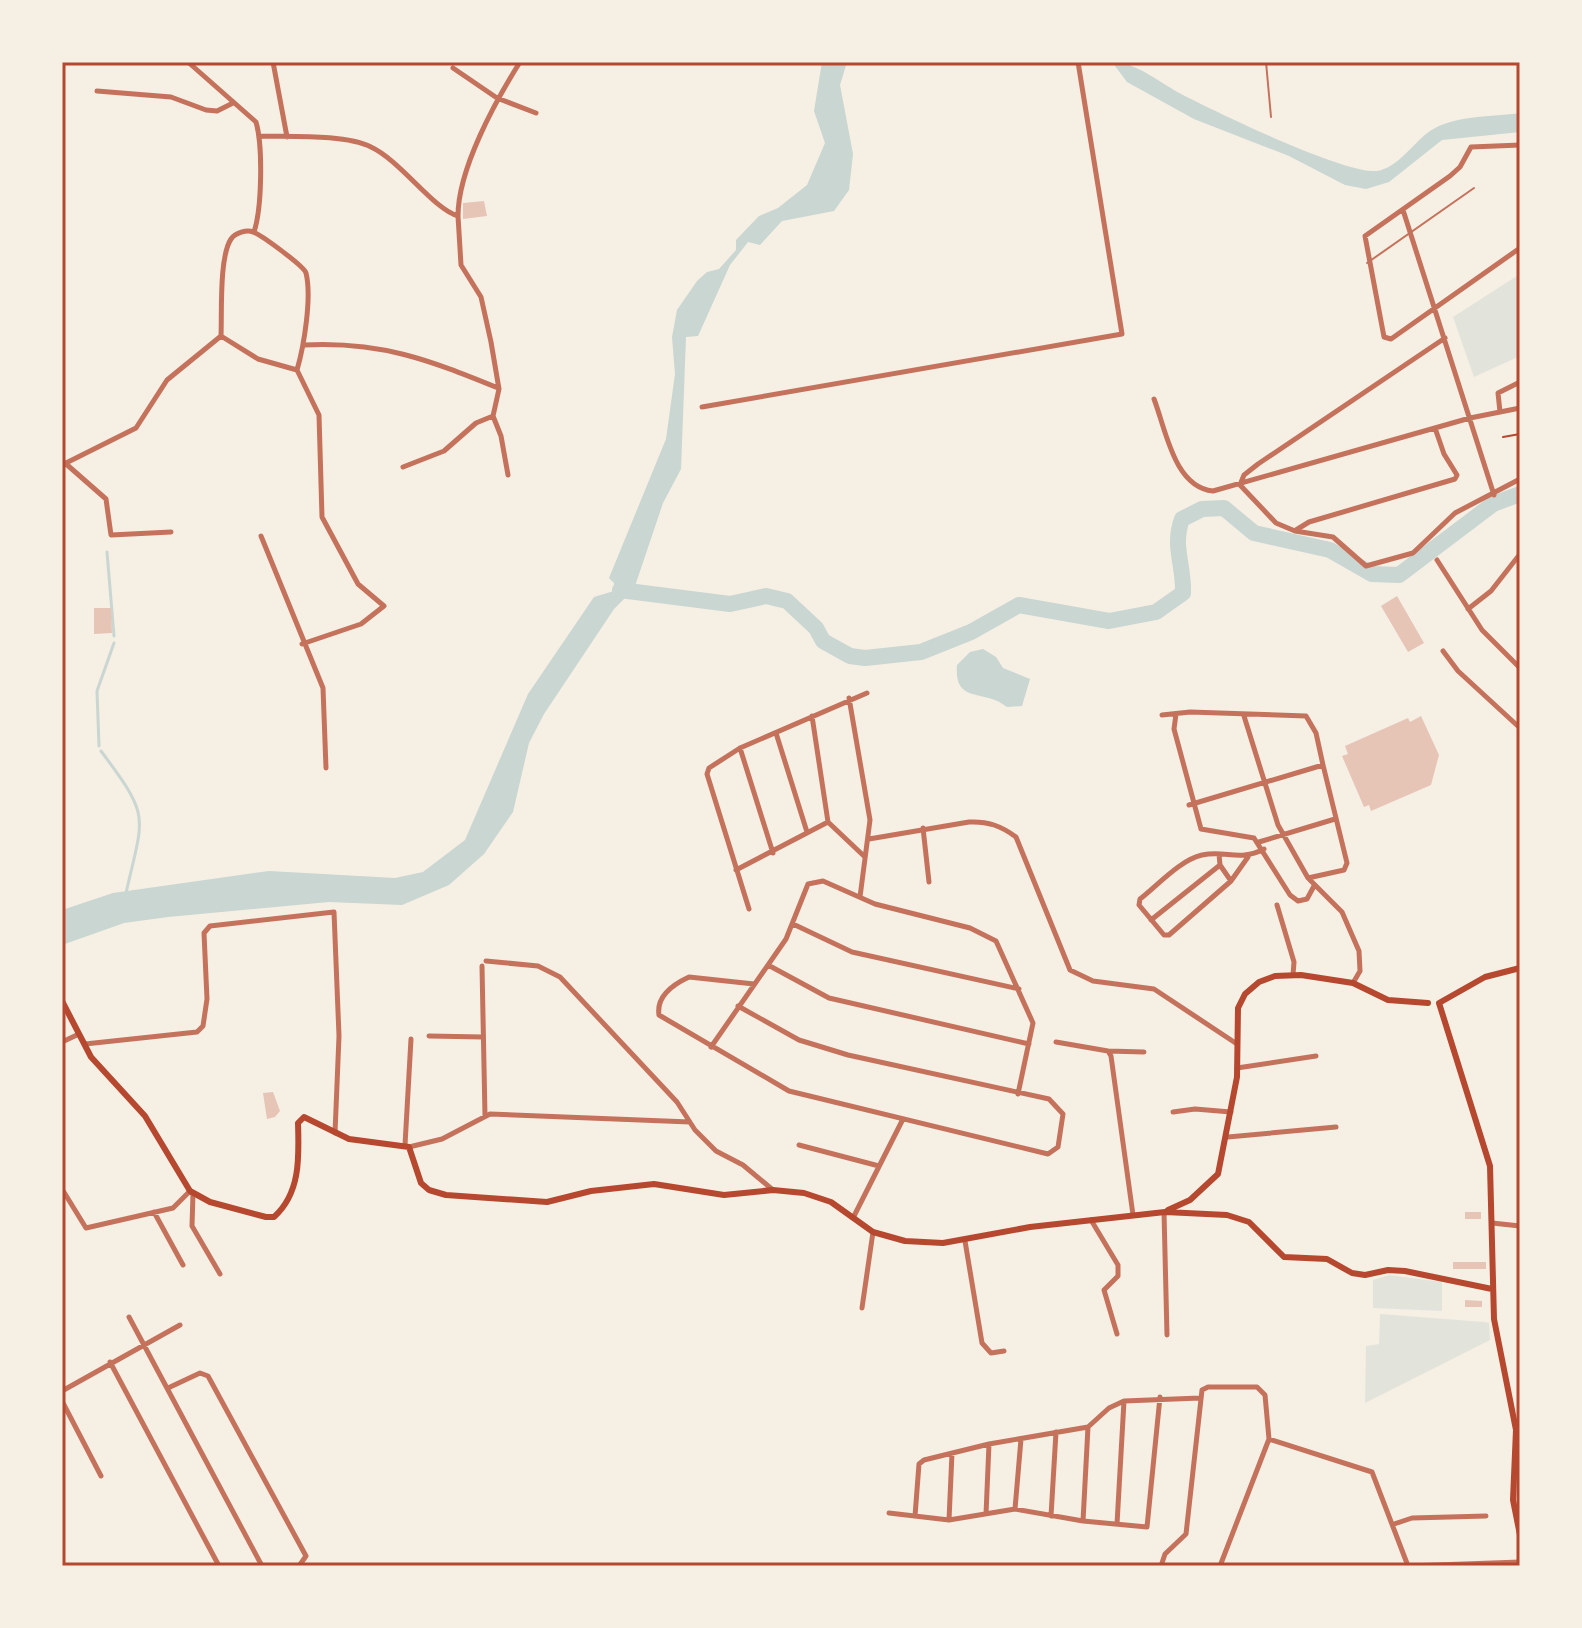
<svg xmlns="http://www.w3.org/2000/svg" width="1582" height="1628" viewBox="0 0 1582 1628" font-family="Poppins,sans-serif">
<style>
.green{fill:#e2e4dc}
.water{fill:#c9d6d2}
.lines{fill:none;stroke-linecap:round;stroke-linejoin:round}
.stream{stroke:#c9d6d2;stroke-width:3}
.river{stroke:#c9d6d2;stroke-width:16}
.building{fill:#e6c5b7}
.path{stroke:#b5482f;stroke-width:2}
.service{stroke:#c5725c;stroke-width:2}
.minor{stroke:#c5725c;stroke-width:5}
.secondary{stroke:#b5482f;stroke-width:6}
.neatline{fill:none;stroke:#b5482f;stroke-width:3}
</style>
<rect width="100%" height="100%" fill="#f6efe4"/>
<path class="green" d="M1520,274V356L1474,377L1453,317Z
M1389,1275L1442,1282V1311L1373,1308V1280Z
M1380,1314L1484,1322L1489,1323L1490,1340L1365,1403L1366,1346L1379,1344Z"/>
<path class="water" d="M822,62H847L840,85L853,154L849,190L834,211L782,221L760,245L748,242L730,265L698,336L686,337L681,469L663,503L634,589L614,609L544,714L529,743L513,812L484,854L449,885L402,905L329,902L168,917L124,923L62,945V910L113,893L269,871L395,878L423,872L465,840L528,694L594,597L614,591V583L609,578L666,439L675,374L672,337L677,310L697,281L707,272L719,269L736,250V240L759,216L778,208L807,185L825,143L814,111Z
M1112,62C1137,62 1161,84 1183,95C1218,113 1344,174 1377,171C1398,168 1414,142 1430,131C1454,115 1493,117 1520,113V132L1442,140L1389,182L1366,189L1345,185L1289,156L1194,119L1127,82Z
M983,649L996,657L1003,668L1030,679L1022,706L1007,707C984,688 954,705 957,665L970,652Z"/>
<g class="lines">
<path class="stream" d="M107,552L114,636
M99,746L97,691L114,643
M101,751C151,818 144,814 126,893"/>
<path class="river" d="M620,590L730,604L766,596L787,601L816,628L823,641L850,656L865,658L921,652L971,632L1019,605L1109,621L1156,612L1183,593C1184,565 1172,546 1182,519L1202,509L1224,508L1254,533L1330,550L1372,574L1399,575L1493,504L1520,494"/>
</g>
<path class="building" d="M484,201L487,216L463,219V203Z
M1397,596L1424,643L1408,652L1381,606Z
M94,608H111L112,633L94,634Z
M1421,716L1439,755L1431,785L1371,811L1369,805L1364,807L1342,756L1348,754L1345,746L1408,718L1410,722Z
M273,1092L280,1111L275,1117L267,1119L263,1093Z
M1465,1212H1481V1219H1465Z
M1453,1262H1486V1269H1453Z
M1465,1300L1482,1301V1307H1465Z"/>
<g class="lines">
<path class="path" d="M1503,437L1520,434"/>
<path class="service" d="M1266,62L1271,117
M1367,263L1474,188"/>
<path class="minor" d="M188,62L256,122C263,146 262,208 254,232
M273,62L287,137
M453,68L497,98L536,113
M97,91L171,97L206,110L217,111L233,103
M260,136C290,137 345,134 371,147C401,161 433,209 458,216C458,169 495,102 520,62
M1520,145L1471,147L1460,167L1450,176L1365,236L1384,337L1391,339L1520,248
M1403,210L1494,495
M458,216L461,265L481,297L491,342L499,389L493,416L501,436L508,475
M221,336C222,314 219,257 231,239C235,233 247,229 253,232C260,234 304,266 306,273C312,297 304,346 297,370L319,415L322,517L358,584L384,606L361,624L302,644
M221,336L258,359L297,370
M304,345C381,341 429,360 498,388
M1154,399C1166,430 1174,487 1213,491L1470,418L1520,408
M702,407L1122,334L1078,62
M1500,412L1498,393L1520,382
M65,463L106,499L111,535L171,532
M62,465L136,428L167,380L221,336
M403,467L444,451L476,423L493,416
M1240,485L1276,523L1295,531L1333,537L1366,566L1413,553L1455,513L1520,479
M1240,485L1244,475L1258,464L1445,338
M1296,530L1309,522L1455,479L1457,475L1444,454L1435,428
M261,536L323,688L326,768
M1437,560L1482,630L1520,668
M1468,609L1491,591L1520,554
M1443,651L1458,671L1520,728
M849,698L870,820L860,897
M1176,714L1174,729L1201,829L1254,838L1290,895L1298,901L1307,899L1314,886
M1162,715L1190,712L1306,716L1316,733L1323,765
M812,716L828,822
M1244,716L1278,825L1308,878L1342,912L1359,951L1360,971L1353,983
M776,733L807,832
M740,748L773,853
M1189,805L1323,765L1347,863L1344,870L1308,878
M923,828L929,882
M869,839L969,822C988,821 1001,826 1016,837L1070,970L1093,981L1154,989L1237,1044
M1259,842L1335,819
M1219,854L1220,865L1231,881
M1248,857L1231,881L1169,935H1164L1139,905L1140,899C1158,885 1180,860 1202,855C1227,850 1239,862 1264,849
M736,870L828,822L865,857
M1277,905L1294,962L1293,975
M749,909L707,774L709,768L740,748L867,693
M1151,920L1220,865
M793,924L852,952L1019,989
M486,961L538,966L560,977L677,1102L695,1130L716,1151L743,1165L773,1190
M768,965L829,998L1029,1044
M482,966L485,1116
M738,1006L799,1040L848,1055L1049,1099L1063,1114L1058,1147L1048,1154L789,1091L659,1015C656,996 674,984 689,977L754,984
M429,1036L483,1037
M62,1042L79,1034
M1056,1042L1108,1051L1111,1056L1133,1215
M85,1044L197,1032L203,1026L207,999L204,933L210,926L334,912L339,1036L335,1133
M711,1047L786,939L808,884L823,881L875,904L970,928L996,941L1033,1023L1018,1094
M1108,1051L1144,1052
M1237,1068L1316,1056
M1173,1112L1195,1109L1231,1112
M1228,1137L1336,1127
M405,1145L411,1039
M799,1145L879,1166
M409,1147L442,1139L490,1114L690,1122
M62,1189L86,1228L173,1208L190,1191
M193,1193L192,1226L220,1274
M154,1212L183,1265
M1164,1212L1167,1335
M853,1218L903,1119
M1091,1220L1118,1265V1276L1104,1290L1117,1334
M1492,1223L1520,1226
M965,1241L982,1343L991,1353L1004,1351
M862,1308L873,1232
M129,1317L262,1566
M110,1362L219,1566
M168,1388L200,1373L208,1376L306,1556L299,1566
M62,1391L180,1325
M62,1401L101,1476
M1269,1439L1372,1472L1408,1566L1520,1562
M1015,1509L1021,1439
M889,1513L949,1520L1015,1509L1083,1521L1147,1527L1160,1397
M986,1514L989,1444
M915,1516L919,1464L924,1460L989,1444L1088,1427L1109,1408L1124,1401L1200,1398
M1051,1516L1056,1432
M949,1520L952,1453
M1083,1521L1088,1427
M1117,1524L1124,1401
M1394,1524L1412,1518L1486,1516
M1161,1566L1165,1554L1186,1534L1202,1390L1208,1387H1257L1265,1395L1269,1439L1220,1566"/>
<path class="secondary" d="M1520,968L1485,977L1439,1003L1490,1166L1494,1319L1516,1430L1513,1500L1520,1535
M62,1001L91,1057L145,1116L190,1191L210,1202L266,1217H274C301,1193 299,1156 298,1123L304,1117L349,1139L409,1147L421,1183L429,1190L446,1195L547,1202L591,1191L654,1184L724,1195L773,1190L804,1193L831,1202L873,1232L905,1241L943,1243L1030,1227L1165,1212L1227,1215L1249,1222L1284,1257L1327,1259L1352,1273L1365,1275L1388,1270L1405,1271L1492,1289
M1168,1210L1190,1200L1218,1174L1237,1077L1238,1008L1245,994L1259,982L1275,976L1301,975L1353,983L1388,1000L1428,1003"/>
</g>
<rect width="1582" height="1628" fill="none" stroke="#f6efe4" stroke-width="128"/>
<rect x="64" y="64" width="1454" height="1500" class="neatline"/>
</svg>
